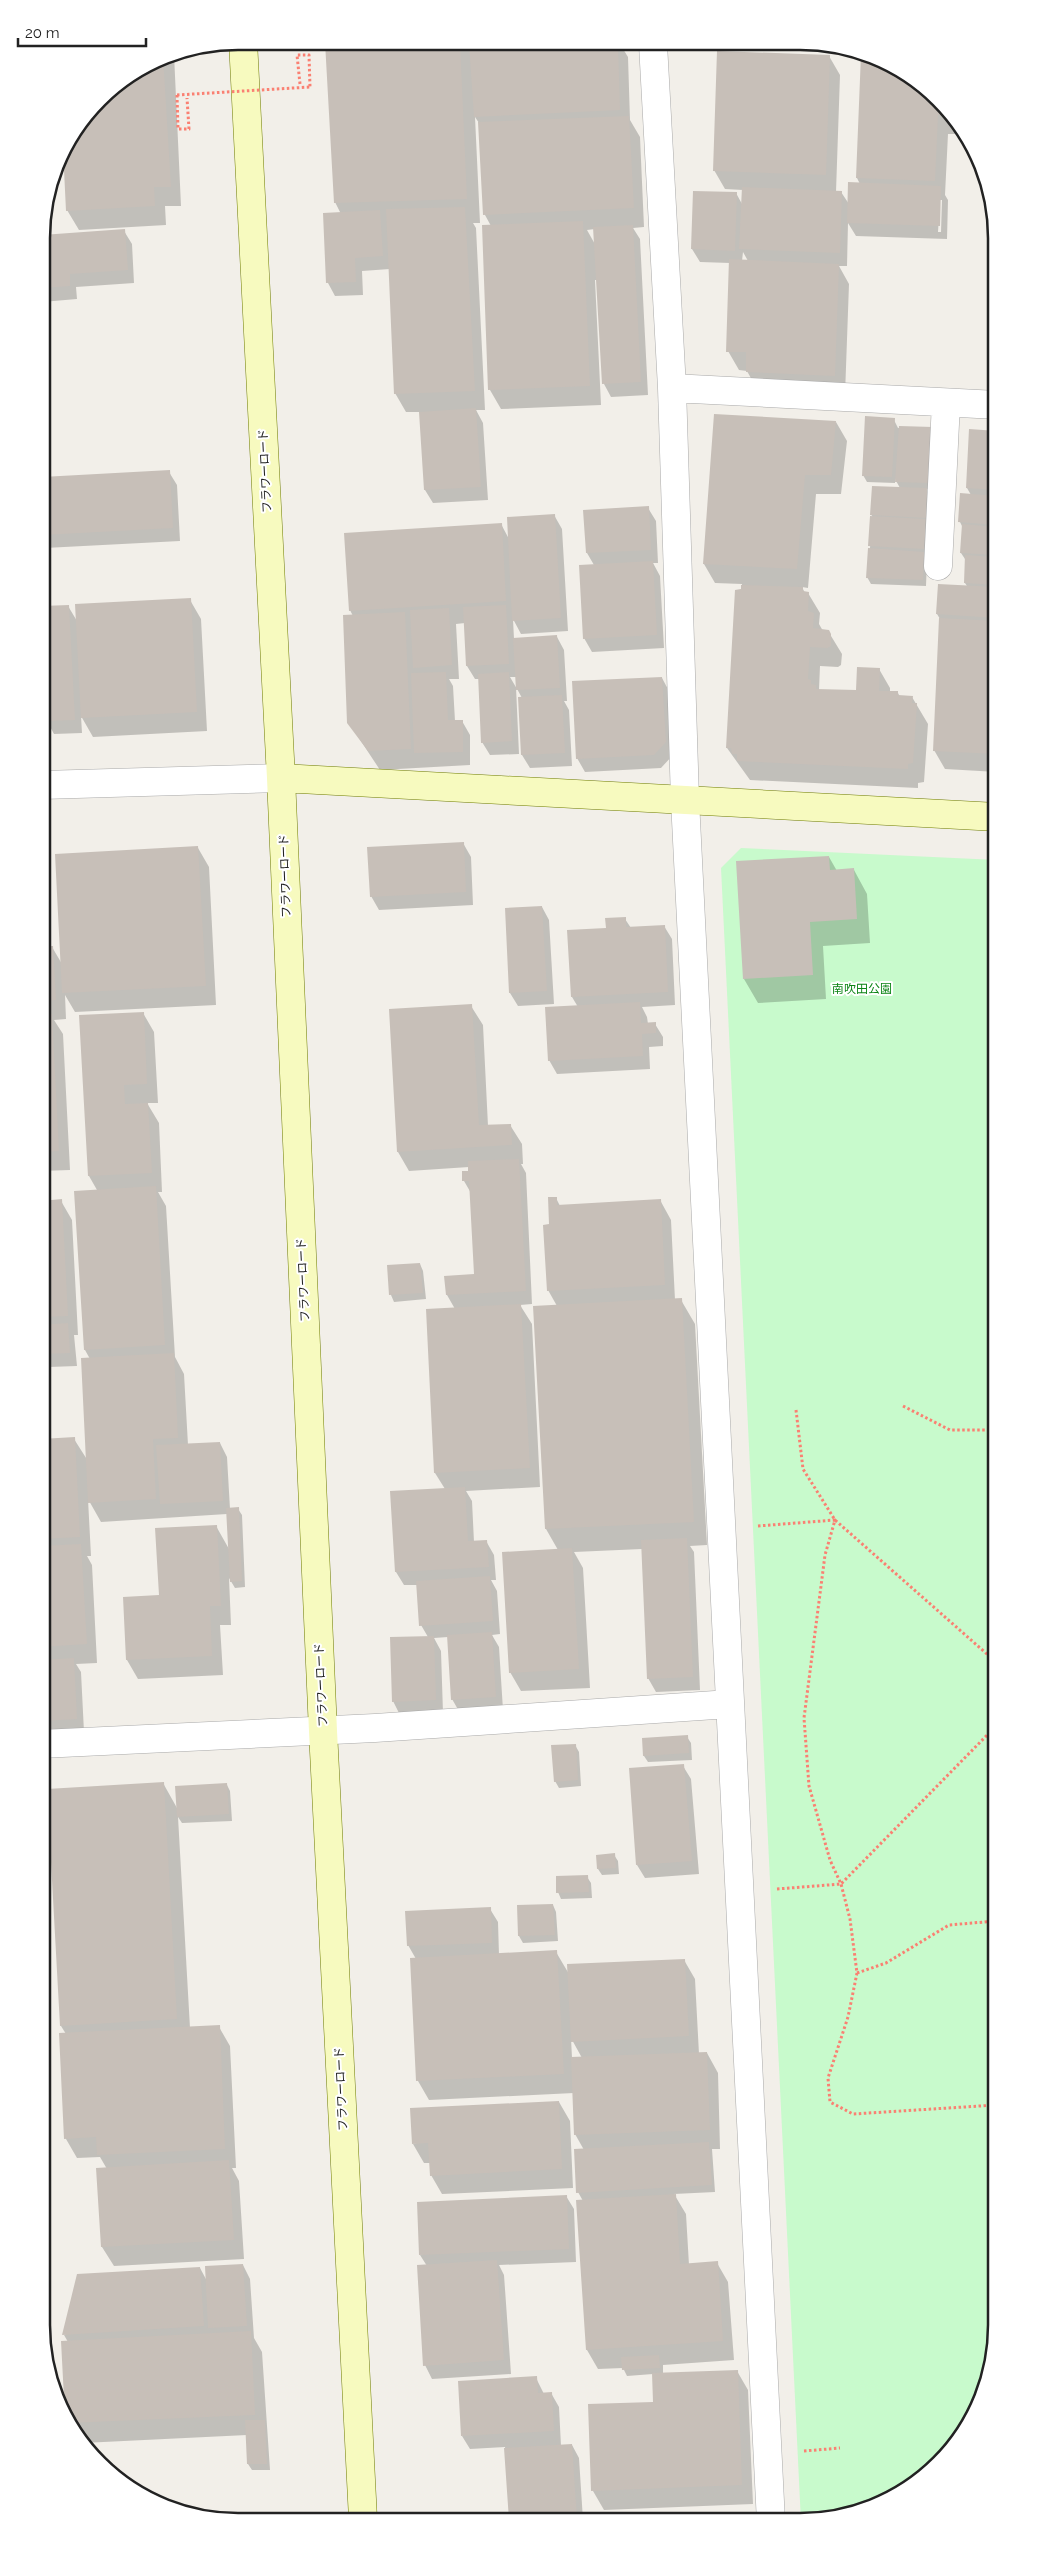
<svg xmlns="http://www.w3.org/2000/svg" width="1038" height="2563" viewBox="0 0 1038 2563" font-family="Raleway,'Noto Sans JP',sans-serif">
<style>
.park{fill:#c8facc}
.shadow{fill:#0003;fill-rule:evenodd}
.building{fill:#c7bfb8}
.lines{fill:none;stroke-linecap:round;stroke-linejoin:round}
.street-casing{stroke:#a9a9a9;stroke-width:29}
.secondary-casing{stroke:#707d05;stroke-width:29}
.path{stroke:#fa8072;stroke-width:3;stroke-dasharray:2.5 2.5;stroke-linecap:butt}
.street{stroke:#fff;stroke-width:28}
.secondary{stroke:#f7fabf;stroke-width:28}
.path-bridge{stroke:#fa8072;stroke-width:3;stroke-dasharray:2.5 2.5;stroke-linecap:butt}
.labels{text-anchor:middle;stroke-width:4;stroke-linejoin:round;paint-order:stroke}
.street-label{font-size:12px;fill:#222;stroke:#fff}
.park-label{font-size:12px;fill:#0c8416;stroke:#fff}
.rim{fill:none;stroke:#222;stroke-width:2.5}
</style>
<rect width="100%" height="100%" fill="#f2efe9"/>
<path class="park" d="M741,848L997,860L996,2338L982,2400L948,2455L909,2489L851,2515L801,2522L721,868Z"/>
<path class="shadow" d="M326,42L620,44L628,57L630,120L640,137L644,227L633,228L640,239L648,395L611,397L604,384L598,280H595L601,405L501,409L490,390L484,226H491L485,215L479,123L475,117L480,223H473L476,228L485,410H476L483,423L488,500L433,503L425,490L420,412H406L395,393L390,269L362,271L363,295L335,296L328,283L324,214H341L335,202ZM595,229L596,246L587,230Z
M174,54L181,206H165L166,225L79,230L67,210L64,147L108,90L163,56Z
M862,55L887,62L939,99L960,125L959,134H948L945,195L948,200L947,239L856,236L848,223L847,266H839L849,284L845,395L758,391L747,371L739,370L728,351L730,263L700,262L692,249L736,193L742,204L743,190L725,189L714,170L829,56L840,75L836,192H841L849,204L860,184L857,178ZM940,200H942L941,232H938ZM743,252L748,261H742Z
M124,231L132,244L134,283L76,287L77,299L42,302V236Z
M894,420L898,428L932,429L933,489H926L930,496L927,555H925L927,559L926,586L871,584L867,577L873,518L871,514L900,488L895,479V483L867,482L863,475Z
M836,422L847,441L841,494H816L808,588L802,587L805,593H808L820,613L819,624L823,631H828L842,654L841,665L838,667L820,666L819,690L857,691L879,669L890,688V693H898L900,697H912L928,724L924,782L918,783V788L750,780L727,748L742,584L715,583L704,564Z
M970,430L997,432V772L945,769L934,750L940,619L937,614L967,586L965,583V559L961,553L963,528L960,522L971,495L967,488Z
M169,472L177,485L180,541L45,548L42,543V478Z
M648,508L656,521L658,563H653L660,576L664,648L592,652L584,638L594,565L587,553Z
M554,515L562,529L568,631L521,634L513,619L514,639L557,637L564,650L567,701H564L569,710L572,766L530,768L522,755V698L516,687L519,754L490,755L482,742L479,679H475L467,666L465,623L456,624L459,679H449L453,686L455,721H462L470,735V765L380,770L349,723L353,616L350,610L501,524L509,539ZM510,677H517V689Z
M190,600L201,619L207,731L93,737L81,716L82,733L54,734L47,721L42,607L68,606L77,621Z
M662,678L669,691L673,755L661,768L585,772L577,758Z
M463,843L471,857L473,905L379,910L371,896Z
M198,848L209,867L216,1005L75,1012L65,995L66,1019L54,1020L63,1034L70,1170L41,1171L42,947H52L62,964Z
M829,857L837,871L854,870L867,894L870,943L823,946L826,999L758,1003L744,979Z
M542,907L549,920L554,1004L518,1006L510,993Z
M625,919L631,928L664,926L672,939L675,1005L642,1007L647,1017L648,1024H655L663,1037V1046L649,1047L650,1069L557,1074L549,1060L578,1007L572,997Z
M471,1006L483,1025L488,1126L510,1125L522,1144L523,1164H521L526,1173L532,1304L520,1305L532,1324L540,1487L466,1491L472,1501L474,1542L486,1541L494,1555L496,1580H491L497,1591L500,1634L492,1635L499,1647L503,1710L460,1713L452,1699L448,1637L434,1638L441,1651L443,1713L400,1715L393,1701L428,1637L421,1625L418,1585H404L396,1572L391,1492L445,1489L435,1473L455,1309L447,1295L446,1277L475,1275L471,1193L464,1181L463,1173L469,1172V1167L409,1171L398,1152Z
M143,1013L154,1032L158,1103H147L159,1123L162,1192H158L166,1206L175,1357L184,1374L188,1445L220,1443L227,1457L230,1509H238L242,1515L245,1587L235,1588L229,1578L231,1625H220L223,1675L138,1679L127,1660L124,1598L160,1597L216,1526L229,1549L227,1514L101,1522L88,1499L91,1556H87L92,1565L97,1663L76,1664L81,1672L84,1732L41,1734V1440L74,1439L88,1461L90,1359L85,1350L97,1190L89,1176L81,1016Z
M556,1198L560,1206L660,1200L671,1220L675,1300H681L695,1324L707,1545L690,1546L694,1552L700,1690L656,1692L648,1678L642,1549L574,1552L583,1568L590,1688L521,1691L510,1672L558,1550L546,1529L535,1307L557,1306L548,1290L550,1226Z
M61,1201L72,1220L78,1335H74L77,1366L49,1367L41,1354V1202Z
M420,1264L423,1271L426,1299L394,1302L391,1295L388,1266Z
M687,1737L691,1743L692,1760L648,1762L644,1756L643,1739Z
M575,1745L579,1752L581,1786L559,1788L555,1781Z
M683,1766L691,1779L699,1874L645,1878L637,1865Z
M163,1783L177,1808L227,1785L230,1791L232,1821L182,1823L178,1817L190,2028L219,2027L230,2046L236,2168H232L239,2181L244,2259L114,2266L102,2247L98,2170L107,2169L100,2157L77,2158L66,2139V2034L61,2026Z
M614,1855L618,1861L619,1874L602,1875L598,1869Z
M587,1877L591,1883L592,1898L561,1899L558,1892Z
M553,1905L556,1912L558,1941L523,1943L519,1936L518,1907Z
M490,1909L498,1922L499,1955L556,1952L569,1974L684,1960L695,1979L699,2054L707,2053L718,2073L720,2149H712L715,2192L674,2194L686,2214L689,2265L717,2263L728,2282L734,2360L663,2365V2374L737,2371L748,2390L753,2504L604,2510L593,2491L589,2405L655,2403L653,2374L627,2376L623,2368L598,2369L587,2350L583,2201L578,2192L584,2150L575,2134L574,2093L429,2100L418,2081L411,1959H416L408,1945ZM571,2038L582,2058H572Z
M559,2102L570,2121L573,2188L442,2194L431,2175L430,2163H424L413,2144Z
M566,2196L574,2209L576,2262L499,2265L504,2275L511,2374L432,2379L425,2365L427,2266L420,2255Z
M243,2265L250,2279L254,2338L262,2352L270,2470H252L248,2464L247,2435L83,2443L66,2420L68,2342L64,2335L200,2268L207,2281Z
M536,2378L544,2394L551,2393L559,2407L561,2446L572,2445L579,2458L583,2520H510L505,2447L470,2449L462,2436Z
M104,2468L119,2471L123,2478L121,2480Z"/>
<path class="building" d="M325,42L460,43L467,199L334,203Z
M469,43L618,44L620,110L474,117Z
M717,51L830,55L826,175L713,171Z
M861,54L887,62L939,99L949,112V115H938L935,181L856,178Z
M163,56L171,187H154L155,206L66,211L63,149L108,90Z
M629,116L634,208L483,215L478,122Z
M848,182L941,186L940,226L847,223Z
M742,187L842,191L840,253L739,249Z
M693,191L737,192L735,251L691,249Z
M465,207L475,391L394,394L386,209Z
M380,210L383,256L355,258L356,282L326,283L323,213Z
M583,221L590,386L488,390L482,225Z
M633,225L641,382L602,384L593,227Z
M125,229L128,270L70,274V286L42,288V235Z
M729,259L839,264L835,376L746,372V352H726Z
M476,408L481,487L424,490L419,412Z
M714,414L836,421L831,475H805L797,569L703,564Z
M865,416L895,418L892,477L862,476Z
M899,426L933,427L930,483L895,482Z
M969,429L997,431V490L966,488Z
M170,470L173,528L42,535V477Z
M872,486L927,488L926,518L870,515Z
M960,493L997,496V525L958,522Z
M649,506L651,550L586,553L583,510Z
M555,514L561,618L512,621L507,517Z
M870,516L926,519L924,549L868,546Z
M502,523L506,601L349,611L344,533Z
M962,524L997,527V555L960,553Z
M868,548L924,552L923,580L866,578Z
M965,555L997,557V585L964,583Z
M653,561L657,635L583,639L579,565Z
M938,584L997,587V618L936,614Z
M741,585L803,587V591L809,592L808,611L814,613L813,628L829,630L831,634V646L827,648L810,647L808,679L811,680V684L816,685V689L856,690L857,667L880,668L879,691H898V695L913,696L912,703H917L913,763L908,764V769L737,761V754H732L731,748H726L735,590L741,589Z
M191,598L197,712L81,718L75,604Z
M69,605L75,720L45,721L42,606Z
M506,605L509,664L466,666L463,607Z
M449,608L452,665L413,668L410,610Z
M405,612L411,749L368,751L347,723L343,615Z
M939,618L997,621V754L933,751Z
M557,635L560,688L516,690L513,638Z
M446,672L448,720H463V752L414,753L411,673Z
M509,672L512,741L481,743L478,674Z
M662,677L666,742L654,755L576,759L572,681Z
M562,695L565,753L521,755L518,697Z
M464,842L466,892L370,897L367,847Z
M198,846L206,986L62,993L55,854Z
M829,856L830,870L854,868L857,919L810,922L813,975L743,979L736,861Z
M542,906L547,991L509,993L505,908Z
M626,917V927L665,925L668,992L571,997L567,930L606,928L605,918Z
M42,946H53L56,1000L42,1001Z
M640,1002L641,1023L656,1022V1033L642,1034L643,1056L548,1061L545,1007Z
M472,1004L479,1125L511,1124L512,1145L397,1152L389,1009Z
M144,1012L147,1084L124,1085L125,1104L148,1103L152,1173L88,1176L79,1015Z
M42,1014H52L59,1151L41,1152Z
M519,1159L526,1291L446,1295L444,1276L474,1274L469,1181H462V1171H468V1161Z
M156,1186L165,1345L84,1350L74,1191Z
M548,1197H557V1205L661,1199L665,1285L547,1291L543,1225L549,1224Z
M62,1199L68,1316L41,1317V1201Z
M420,1263L423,1293L389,1295L387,1265Z
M682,1298L694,1522L545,1529L533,1306Z
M521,1304L530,1468L434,1473L426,1309Z
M68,1323L70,1353L41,1354V1325Z
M174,1353L178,1438L153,1439L156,1499L88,1503L81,1358Z
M75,1437L80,1537L41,1539V1439Z
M220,1442L223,1501L160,1504L156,1445Z
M465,1487L468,1541L487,1540L489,1567L395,1572L390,1491Z
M239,1507L242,1581L230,1582L226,1508Z
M217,1525L221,1606H210L212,1656L126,1660L123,1597L159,1595L155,1528Z
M687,1538L693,1677L647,1679L641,1540Z
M81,1544L87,1644L41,1647V1546Z
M572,1548L579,1669L509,1673L502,1552Z
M490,1576L493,1621L419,1626L416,1581Z
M492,1632L496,1697L451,1700L447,1635Z
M434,1636L436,1700L392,1702L390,1637Z
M74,1658L77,1719L41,1721V1660Z
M688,1735L689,1753L643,1756L642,1738Z
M576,1744L578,1780L554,1782L551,1745Z
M684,1764L692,1861L636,1865L629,1768Z
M164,1782L177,2019L60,2026L47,1789Z
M227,1783L229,1814L177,1817L175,1786Z
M615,1853L616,1868L597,1869L596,1855Z
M588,1875L589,1892L556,1893V1876Z
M553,1904L555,1935L518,1936L517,1905Z
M491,1907L492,1943L407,1946L405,1911Z
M557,1950L564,2074L416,2081L410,1958Z
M685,1959L689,2036L571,2042L567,1964Z
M220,2025L225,2149L97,2155L96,2137L64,2139L59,2033Z
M707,2052L710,2130L574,2135L571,2057Z
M559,2101L562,2169L430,2176L428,2143L412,2144L410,2108Z
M709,2142L712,2185L576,2193L574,2149Z
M229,2160L234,2240L101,2247L96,2168Z
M676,2194L680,2264L718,2261L723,2341L586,2350L576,2200Z
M567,2195L569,2249L419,2255L417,2202Z
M497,2260L504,2360L423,2366L417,2265Z
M243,2264L247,2326L208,2328L205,2266Z
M200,2267L204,2326L62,2335L77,2274Z
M251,2331L255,2415L67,2423L65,2417L61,2341Z
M659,2355L660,2368L622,2370L621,2357Z
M738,2370L742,2485L591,2491L588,2404L653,2402L652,2373Z
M537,2376L538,2393L552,2392L554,2431L461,2436L458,2381Z
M245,2420H265L267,2464H247Z
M572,2444L577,2520H509L504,2448Z
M107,2462L120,2470L116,2477L103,2468Z"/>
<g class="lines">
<g class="street-casing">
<path id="street" d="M653,44L672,388L685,800L771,2522
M672,388L997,405
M938,566L946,403
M42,785L281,778
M41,1744L375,1728L730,1704"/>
</g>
<g class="secondary-casing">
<path id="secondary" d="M243,41L281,778L323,1731L363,2519
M281,778L997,817"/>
</g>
<path class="path" d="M300,84L297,55H309L310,87
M177,95L178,129H189L187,98
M903,1406L950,1430H997
M796,1410L803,1469L835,1520L996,1662
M758,1526L835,1520L825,1555L804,1718L809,1786L830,1860L841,1884L850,1919L857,1973L848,2017L828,2078L830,2102L853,2114L996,2105
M777,1889L841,1884L996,1726
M857,1973L886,1963L949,1925L996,1921
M804,2451L840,2448"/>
<use href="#street" class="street"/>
<use href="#secondary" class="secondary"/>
<path class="path-bridge" d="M177,95L310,87"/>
</g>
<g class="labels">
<g class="street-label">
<text transform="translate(265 471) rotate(-93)" y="4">フラワーロード</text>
<text transform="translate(285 876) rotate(-92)" y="4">フラワーロード</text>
<text transform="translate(303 1280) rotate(-93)" y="4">フラワーロード</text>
<text transform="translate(321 1685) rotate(-93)" y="4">フラワーロード</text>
<text transform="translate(341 2089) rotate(-93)" y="4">フラワーロード</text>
</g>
<g class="park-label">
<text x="862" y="993">南吹田公園</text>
</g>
</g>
<path d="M0 0H1038V2563H0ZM238 50H800A188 188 0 0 1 988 238V2325A188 188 0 0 1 800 2513H238A188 188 0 0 1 50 2325V238A188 188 0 0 1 238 50Z" fill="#fff" fill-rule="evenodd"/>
<path class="rim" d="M238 50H800A188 188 0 0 1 988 238V2325A188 188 0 0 1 800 2513H238A188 188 0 0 1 50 2325V238A188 188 0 0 1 238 50Z"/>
<path d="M18 38v8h128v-8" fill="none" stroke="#222222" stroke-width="2.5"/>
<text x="25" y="38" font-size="15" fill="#222222" stroke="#ffffff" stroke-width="4" paint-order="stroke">20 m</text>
</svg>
